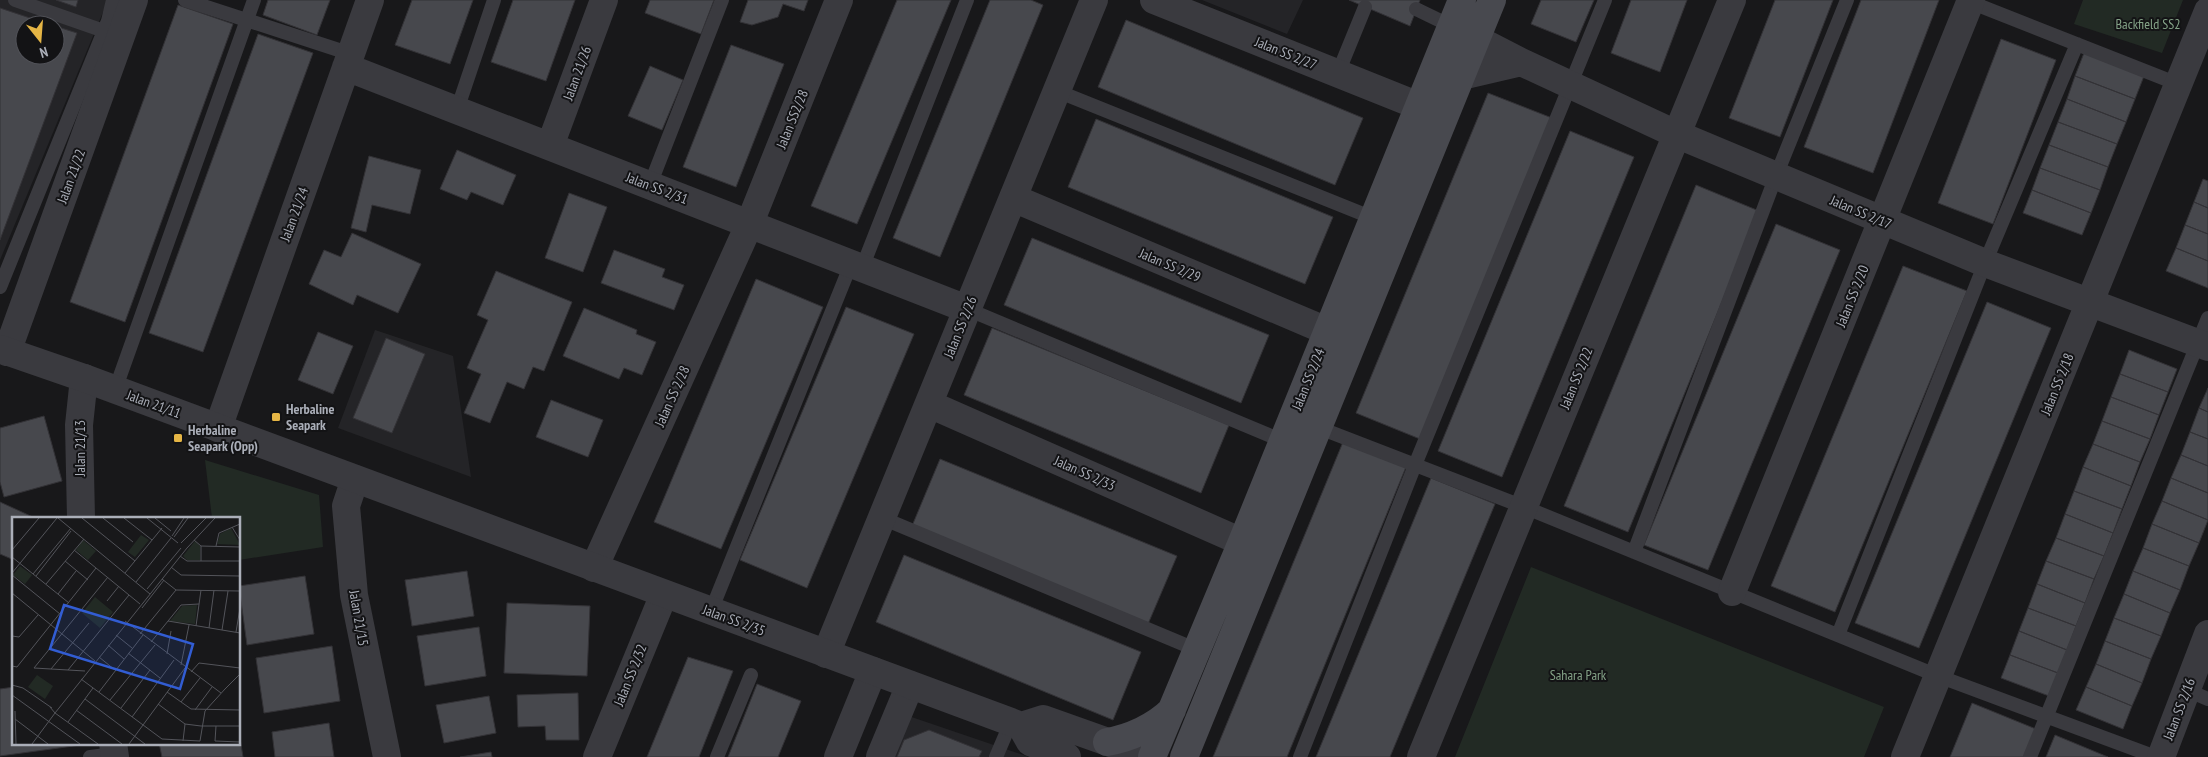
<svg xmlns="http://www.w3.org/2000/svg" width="2208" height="757" viewBox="0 0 2208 757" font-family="'PT Sans Narrow',sans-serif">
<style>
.built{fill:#242427;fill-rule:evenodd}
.green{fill:#222a24}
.building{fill:#47484d;stroke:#333236}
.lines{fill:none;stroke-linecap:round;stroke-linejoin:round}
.service{stroke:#3a3a3f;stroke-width:14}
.minor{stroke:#3a3a3f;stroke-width:28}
.tertiary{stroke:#3a3a3f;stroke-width:28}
.secondary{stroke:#48494f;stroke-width:28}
.poi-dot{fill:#e5b545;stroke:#131315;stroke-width:2}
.labels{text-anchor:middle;stroke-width:4;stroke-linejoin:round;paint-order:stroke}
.park-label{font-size:14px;fill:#84a287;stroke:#131315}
.street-label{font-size:14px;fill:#abafb9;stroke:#131315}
.poi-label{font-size:14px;font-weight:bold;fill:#abafb9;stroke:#131315;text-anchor:start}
.inset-road{fill:none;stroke:#53545a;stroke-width:1}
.view{fill:#325dd3;fill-opacity:0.15;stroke:#325dd3;stroke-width:2.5}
.inset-edge{fill:none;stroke:#abafb9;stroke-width:2.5}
</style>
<rect width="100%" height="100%" fill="#18181a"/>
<path class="built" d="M0,0H108L0,260ZM25,25H55V55H25Z
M1202,0H1303L1287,34Z
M375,330L453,356L471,477L338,428Z
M888,709L1029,757H868Z"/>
<path class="green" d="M2083,0H2183L2162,53L2074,24Z
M205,460L319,495L323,547L239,560V518H212Z
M1531,567L1884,707L1864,757H1455Z"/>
<path class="building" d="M56,0H78L76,7Z
M268,0H330L317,35L263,15Z
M412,0H473L450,64L395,45Z
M513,0H575L546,81L491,62Z
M650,0H714L701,34L645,13Z
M748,0H808L804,11L783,4L778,17L752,25L740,22Z
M897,0H951L857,224L811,206Z
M990,0H1031L1043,5L940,257L893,238Z
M1349,0H1420L1410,26Z
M1541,0H1594L1576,42L1531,24Z
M1631,0H1687L1660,72L1611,53Z
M1775,0H1833L1780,137L1729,118Z
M1861,0H1939L1873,173L1804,147Z
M178,5L233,24L125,322L70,302Z
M0,8L51,25H25V55H55V26L77,33L0,240Z
M1126,20L1363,118L1335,185L1098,87Z
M258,34L313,53L203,352L149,333Z
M2001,39L2056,60L1993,224L1938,203Z
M731,45L784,64L736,187L683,167Z
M2084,53L2144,76L2135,99L2075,76Z
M650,66L683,80L662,130L628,116Z
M2075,76L2135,99L2126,122L2067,99Z
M1488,93L1552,118L1420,439L1356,413Z
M2067,99L2126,122L2117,144L2058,122Z
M1096,119L1333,217L1305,284L1068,187Z
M2058,122L2117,144L2108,167L2049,145Z
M1570,131L1634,157L1502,477L1438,451Z
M2049,145L2108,167L2100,190L2040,168Z
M457,150L516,175L503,205L471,192L467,200L440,189Z
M369,156L421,170L410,214L372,205L366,232L351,228Z
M2040,168L2100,190L2091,213L2032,190Z
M2203,179L2208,181V208L2194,202Z
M1696,185L1759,211L1628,532L1564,506Z
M2032,190L2091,213L2082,235L2023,213Z
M569,193L607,207L583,272L545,258Z
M2194,202L2208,208V234L2185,225Z
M1776,224L1840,250L1708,570L1644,545Z
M2185,225L2208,234V261L2176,248Z
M352,233L421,264L398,313L357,295L353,305L309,284L324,250L341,257Z
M1032,238L1269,335L1241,403L1004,305Z
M2176,248L2208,261V288L2166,271Z
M614,250L665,269L662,277L684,285L674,310L601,283Z
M1903,266L1967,291L1835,612L1771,586Z
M496,271L572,302L544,371L533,367L524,389L507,382L490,423L464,413L481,374L467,368L488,320L477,315Z
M756,279L823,307L721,549L654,522Z
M1987,302L2051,328L1919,648L1855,623Z
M846,307L914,334L807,588L740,560Z
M584,308L637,330L636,334L656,342L642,375L624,368L619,379L563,356Z
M992,328L1229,425L1201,493L964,395Z
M318,332L353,346L333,394L298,380Z
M386,338L425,354L392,433L353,418Z
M2129,350L2177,369L2168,392L2120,374Z
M2120,374L2168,392L2159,415L2111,397Z
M2208,388V412L2199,408Z
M2111,397L2159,415L2150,439L2102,421Z
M551,400L603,420L588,457L536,437Z
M2199,408L2208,412V439L2190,432Z
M44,416L62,481L4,497L0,482V428Z
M2102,421L2150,439L2140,462L2093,444Z
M2190,432L2208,439V466L2181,455Z
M1343,442L1406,467L1287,757H1213Z
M2093,444L2140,462L2131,486L2083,467Z
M2181,455L2208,466V493L2171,478Z
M940,459L1177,556L1148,624L912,526Z
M2083,467L2131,486L2122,509L2074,491Z
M1431,478L1495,504L1390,757H1316Z
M2171,478L2208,493V520L2162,501Z
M2074,491L2122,509L2113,533L2065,514Z
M2162,501L2208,520L2199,543L2152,524Z
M0,502L35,518H14V560L0,554Z
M2065,514L2113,533L2104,556L2056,538Z
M2152,524L2199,543L2189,566L2143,548Z
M2056,538L2104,556L2094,579L2046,561Z
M2143,548L2189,566L2180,590L2133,571Z
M904,555L1141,652L1113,720L876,622Z
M2046,561L2094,579L2085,603L2037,584Z
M467,571L474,616L412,626L405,580Z
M2133,571L2180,590L2170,613L2124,594Z
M305,576L314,634L247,645L239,586Z
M2037,584L2085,603L2076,626L2028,608Z
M2124,594L2170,613L2161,636L2114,618Z
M507,603L590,606L587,676L504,673Z
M2028,608L2076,626L2067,650L2019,631Z
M2114,618L2161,636L2151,659L2105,641Z
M479,627L486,676L425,686L417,636Z
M2019,631L2067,650L2058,673L2010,655Z
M2105,641L2151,659L2142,683L2096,664Z
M332,646L340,701L264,713L256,658Z
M2010,655L2058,673L2049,696L2001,678Z
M688,657L733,671L699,757H647Z
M2096,664L2142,683L2132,706L2086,687Z
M757,684L801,701L778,757H728Z
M14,687V743L88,744L0,756V689Z
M2086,687L2132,706L2123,729L2076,710Z
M578,693L579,740H546L545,726L518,727L517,695Z
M489,696L496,733L444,743L436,705Z
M1972,703L2036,729L2024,757H1950Z
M329,723L334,757H275L272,732Z
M929,730L982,751L979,757H897L904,740Z
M239,732L243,757H162L159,743H239Z
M2055,735L2108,757H2046Z
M491,752L492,757H460Z"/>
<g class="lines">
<path class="service" d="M15,0L104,31
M185,0L351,54
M1970,2L2178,84
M1416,9L1451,26
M1338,73L1365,7
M1057,91L1373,218
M457,110L494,0
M650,185L722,0
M862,268L967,0
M0,287L108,21L113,0
M967,309L1283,441
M115,390L254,0
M1317,427L1524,507L1938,676L2156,757
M882,518L1195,649
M1634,552L1776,176L1847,0
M711,611L851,264
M1838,635L1985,263L2077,44
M2187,690L2208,699
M90,757L114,754
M717,757L751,675
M996,757L1011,722
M1300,757L1415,465L1605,0
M2030,757L2208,318"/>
<path class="minor" d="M1154,0L1419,106
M1455,28L1521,62L1676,134L1985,263L2208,347
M346,67L967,309
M1461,76L1521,62
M550,146L604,0
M1013,198L1327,331
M7,352L134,0
M929,404L1242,542
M218,428L370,0
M355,479L346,506L354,595L387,757
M81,518L79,425L84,378
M594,568L749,225L839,0
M1732,592L1971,0
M826,654L1094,0
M113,743L115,757
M597,757L664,594
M838,757L873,671
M880,757L910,685
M1421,757L1732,0
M1905,757L2208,11
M2161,757L2208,634"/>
<path class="tertiary" d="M0,349L84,378L1011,722L1021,726L1030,742L1067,757
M1021,726L1043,719L1150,757"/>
<path class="secondary" d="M1107,742C1130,738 1155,727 1172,710
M1152,757L1242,542L1462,0
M1184,757L1492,0"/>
</g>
<g class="poi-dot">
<rect x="271" y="412" width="10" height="10" rx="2.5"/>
<rect x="173" y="433" width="10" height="10" rx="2.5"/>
</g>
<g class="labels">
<g class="park-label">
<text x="2148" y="29">Backfield SS2</text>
<text x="1578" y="680">Sahara Park</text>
</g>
<g class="street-label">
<text transform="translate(1286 53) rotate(22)" y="5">Jalan SS 2/27</text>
<text transform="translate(577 73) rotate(-70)" y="5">Jalan 21/26</text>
<text transform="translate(792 119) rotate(-68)" y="5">Jalan SS2/28</text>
<text transform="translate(71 176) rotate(-70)" y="5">Jalan 21/22</text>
<text transform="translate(657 188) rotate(21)" y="5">Jalan SS 2/31</text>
<text transform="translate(1861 212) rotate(23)" y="5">Jalan SS 2/17</text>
<text transform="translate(294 214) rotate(-70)" y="5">Jalan 21/24</text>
<text transform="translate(1170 265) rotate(23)" y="5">Jalan SS 2/29</text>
<text transform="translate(1852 296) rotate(-68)" y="5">Jalan SS 2/20</text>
<text transform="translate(960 327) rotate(-68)" y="5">Jalan SS 2/26</text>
<text transform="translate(1576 378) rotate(-68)" y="5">Jalan SS 2/22</text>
<text transform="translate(1308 379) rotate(-68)" y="5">Jalan SS 2/24</text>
<text transform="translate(2057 384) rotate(-68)" y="5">Jalan SS 2/18</text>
<text transform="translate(672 396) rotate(-66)" y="5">Jalan SS 2/28</text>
<text transform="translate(154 404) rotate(20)" y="5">Jalan 21/11</text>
<text transform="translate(80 448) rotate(-90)" y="5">Jalan 21/13</text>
<text transform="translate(1085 473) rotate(24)" y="5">Jalan SS 2/33</text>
<text transform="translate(359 618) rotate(80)" y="5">Jalan 21/15</text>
<text transform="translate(734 620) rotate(20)" y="5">Jalan SS 2/35</text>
<text transform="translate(630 675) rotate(-68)" y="5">Jalan SS 2/32</text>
<text transform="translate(2179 709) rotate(-69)" y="5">Jalan SS 2/16</text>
</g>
<g class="poi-label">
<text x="286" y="414">Herbaline<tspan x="286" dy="16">Seapark</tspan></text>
<text x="188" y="435">Herbaline<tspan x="188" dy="16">Seapark (Opp)</tspan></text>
</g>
</g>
<g transform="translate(12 517)">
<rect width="228" height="228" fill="#18181a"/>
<path d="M219,11L228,28L205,27L208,17ZM129,18L137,23L123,40L116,35ZM71,23L84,34L76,43L64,33ZM183,24L188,29V43H175L171,39ZM8,49L20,58L13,67L1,58ZM83,80L101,95L88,111L70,96ZM185,88L183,107L158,104L170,89ZM25,158L41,169L33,182L16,170Z" fill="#222a24"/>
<path class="inset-road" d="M46,1L138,77M70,1L123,44M91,1L121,25M112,1L140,23M135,1L166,26M143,1L159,14M220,10L228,23M160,19L172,1M162,20L176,1M182,23L189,29L228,30M169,26L194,1M204,29L207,16L228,7M0,33L27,1M62,33L128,87M168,39L175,44H228M0,40L57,86M53,44L76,63M189,44V29M159,50L169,58L228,59M0,56L45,1M113,56L150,11M21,57L59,11M0,58L48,97M24,59L59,14M150,62L164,73L228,74M124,65L159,21M34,67L72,22M135,72L169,31M0,76L83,144M46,77L64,54M95,84L107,69M130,91L152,63M113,104L209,176M156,104L228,116M184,109L189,73M197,111L202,73M210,113L216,74M224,115L228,91M128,117L164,73M104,118L120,131M0,119L7,120L26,98M139,125L169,88L187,87M96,128L112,142M116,136L148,161M155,137L159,114M87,140L103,153M169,148L177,108M0,149L5,150L84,51M22,151L96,60M22,151L73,154M39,152L77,106M56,153L117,78M179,155L187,146L228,151M69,162L150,222L188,224M0,168L11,171L40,191M213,172L228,157M87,175L131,118M155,175L179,192L228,193M0,178L68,227M73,182L133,227M98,183L143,128M169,185L188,161M146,187L173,207L189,209M38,190L43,196L175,31L203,1M109,191L138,153M64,193L110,227M183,193L200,170M3,194L4,227M120,200L162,143M3,202L36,227M56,205L81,171M189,209H228M171,224L173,207M188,224L193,194L213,172M203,224L228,225M203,224L204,209M20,227L43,196L86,227M117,227L173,151"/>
<path class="view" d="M52,88L181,127L168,172L38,132Z"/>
<rect width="228" height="228" class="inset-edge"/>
</g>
<g transform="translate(40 40) rotate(163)"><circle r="24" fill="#131315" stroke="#505157"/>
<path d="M0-4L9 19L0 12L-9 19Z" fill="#e5b545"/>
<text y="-8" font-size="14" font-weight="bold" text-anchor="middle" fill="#abafb9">N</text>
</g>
</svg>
